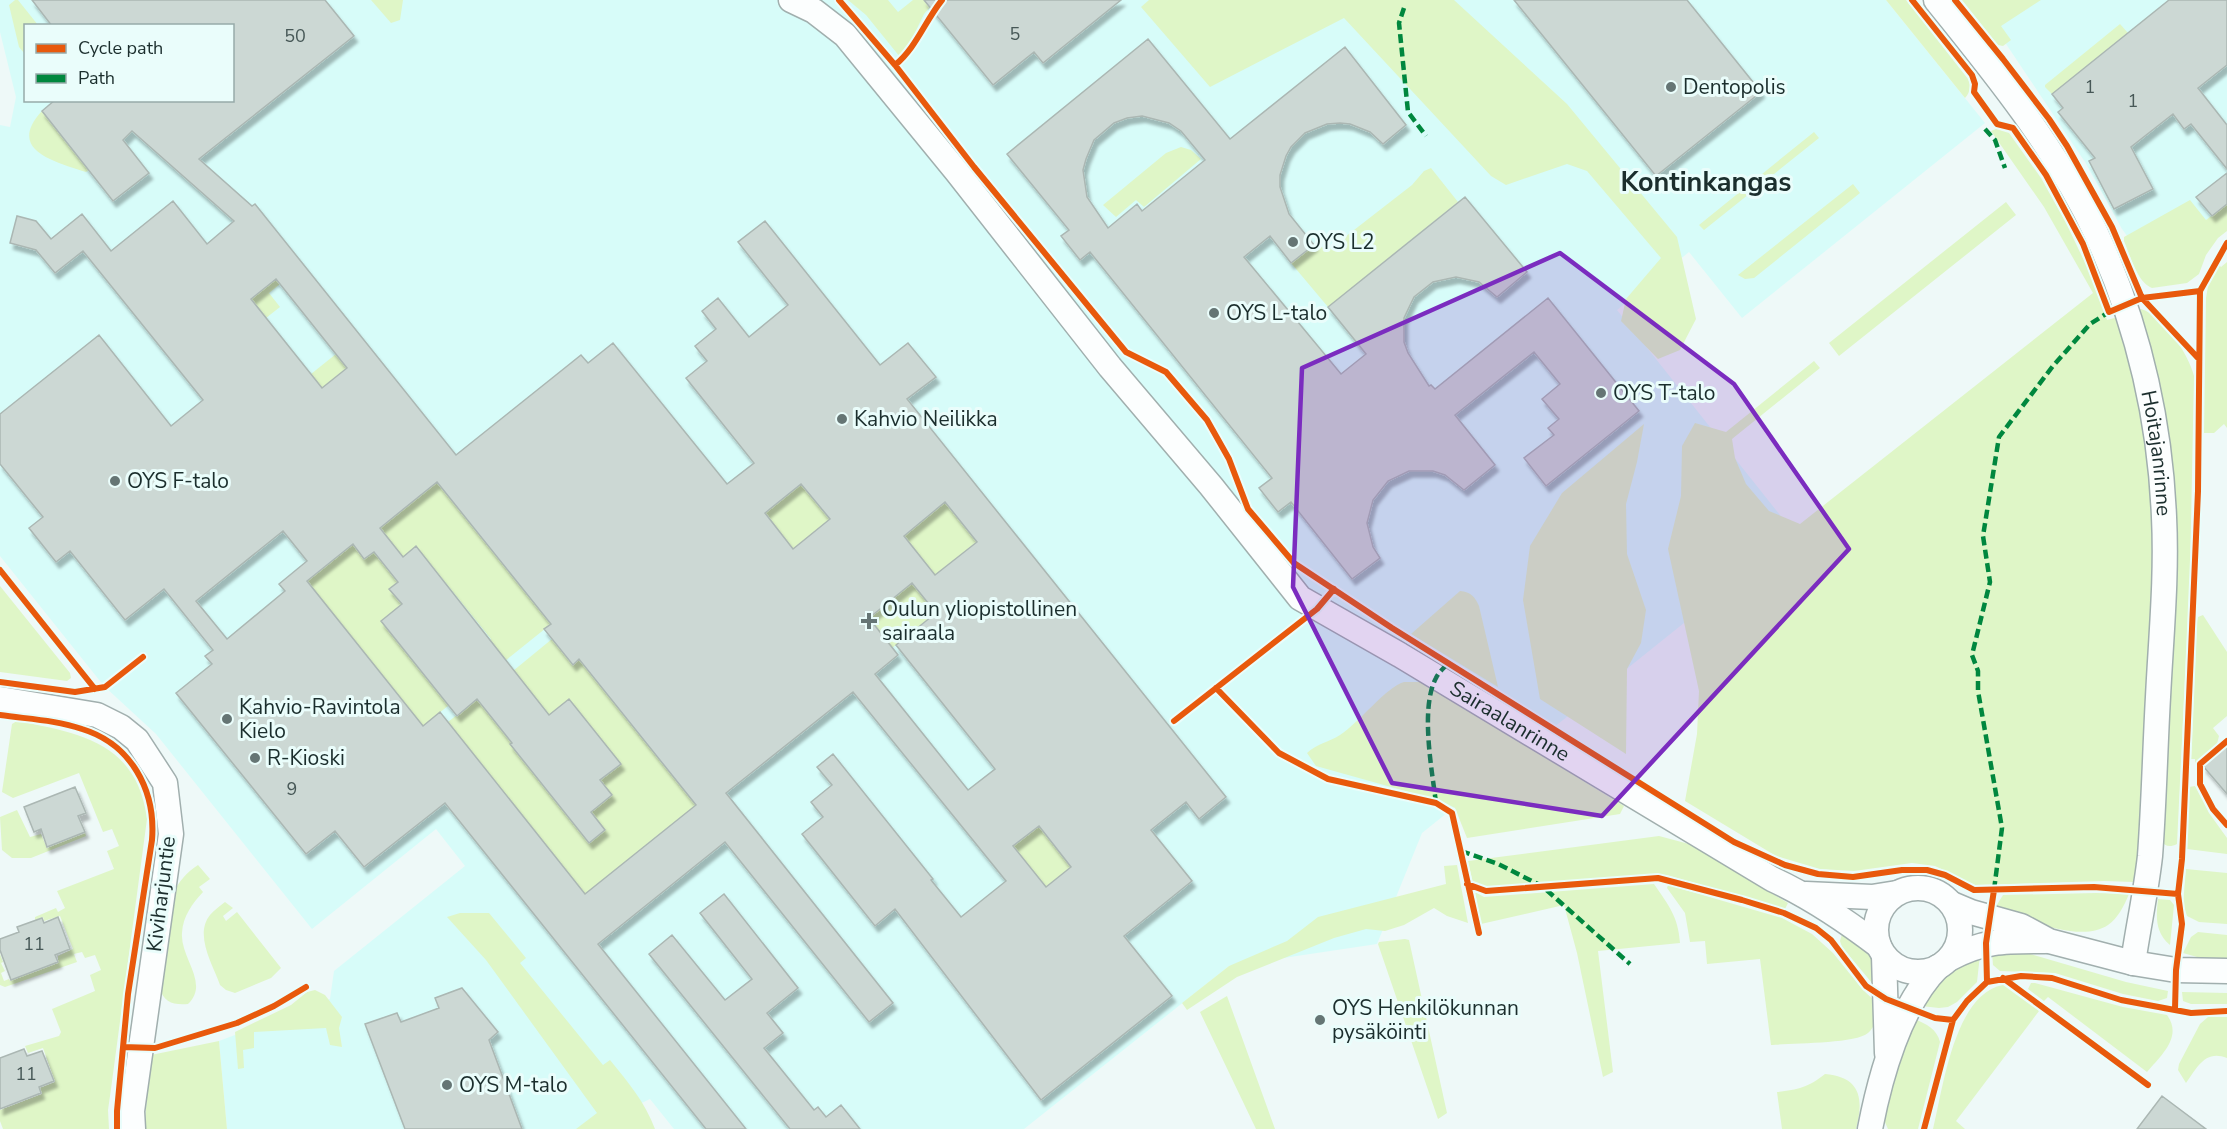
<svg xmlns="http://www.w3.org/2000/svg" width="2227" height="1129" viewBox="0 0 2227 1129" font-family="'Nunito Sans',sans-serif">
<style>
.built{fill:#d7fcf9;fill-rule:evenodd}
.green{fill:#dff6c7}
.building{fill:#ccd8d4;stroke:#abb7b3;stroke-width:1.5;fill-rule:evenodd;filter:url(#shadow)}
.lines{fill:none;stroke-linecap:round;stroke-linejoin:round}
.minor-casing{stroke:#a1afae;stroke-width:27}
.minor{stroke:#fcfefe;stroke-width:24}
.quiet{stroke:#00873e;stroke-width:4.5;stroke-dasharray:9 4.5;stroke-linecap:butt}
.cycleway-casing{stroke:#eafdfb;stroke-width:10}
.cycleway{stroke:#e8590c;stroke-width:6}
.marked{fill:#7b2cbf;fill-opacity:0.2;stroke:#7b2cbf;stroke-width:4.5;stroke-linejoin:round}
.poi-dot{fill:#657574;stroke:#eafdfb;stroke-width:2}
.labels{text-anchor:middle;stroke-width:6;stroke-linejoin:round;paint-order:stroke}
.number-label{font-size:18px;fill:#475857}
.poi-label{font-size:21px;fill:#1b2e2d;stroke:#eafdfb;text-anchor:start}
.street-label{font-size:21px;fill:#1b2e2d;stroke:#eafdfb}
.district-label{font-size:27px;font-weight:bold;fill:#1b2e2d;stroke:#eafdfb}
</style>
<defs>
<filter id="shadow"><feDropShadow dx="3.5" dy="6" stdDeviation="1.5" flood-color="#0004"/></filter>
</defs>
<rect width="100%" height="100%" fill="#eef9f8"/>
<path class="built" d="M0,0H1886L1985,123L1742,318L1689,252L1617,310L1795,534L1422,833L1377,944L1229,966L1024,1129H674L650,1099L588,1129H227L219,1041L330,999L334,971L465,866L436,829L312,929L156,734L104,686L0,556V125L10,127L16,97L0,32ZM26,26H232V100H26Z
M2033,0H2227V210L2151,268L2122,229L2085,162L1994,26Z"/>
<path class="green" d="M15,0H18L38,25L26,26L24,53L19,47L9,5Z
M371,0H403L400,20L391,23Z
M848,0H888L898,12L913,0H936L924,14L905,53L900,57L866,15Z
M1149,0H1454L1567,104L1677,237L1696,319L1680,350L1658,359L1621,321L1626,299L1661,258L1587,171L1567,164L1506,185L1491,176L1344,18L1210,87L1141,7Z
M1886,0H1906L1968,79C1971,86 1970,93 1965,98Z
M1962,0H2041L2001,26L2011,40L2003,46L1998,45Z
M2120,24L2128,33L2052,94L2045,87V85Z
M42,111L89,170L86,172C57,162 5,151 42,111Z
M1996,129L2009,133L2041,178L2066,223L2088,269L2107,320L2118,317L2134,372L2145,428L2151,480L2154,550L2139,840L2136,869L2133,882L2104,881L1975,885L1935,866L1912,863L1854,871L1820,869L1776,856L1685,801L1697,734L1699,691L1668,549L1681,496L1682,446L1695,423L1726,432L1814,361L1820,368L1732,439L1735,458L1746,484L1769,511L1800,524L2093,293L2044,207L1991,131Z
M1814,132L1819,138L1704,230L1699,225Z
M1181,147L1191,150L1201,159L1144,207L1136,200L1116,217L1103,205L1166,153Z
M1431,168L1458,202L1328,307L1291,263L1314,245L1318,244L1327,251L1412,185L1424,171Z
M1853,184L1860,193L1754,278L1745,279L1738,275Z
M2190,200L2206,220L2227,204V231L2218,238L2206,255L2199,274L2187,283L2152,288C2137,282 2130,255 2124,241V237Z
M2006,202L2016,215L1839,356L1829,343Z
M2227,262V428L2224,424L2214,433H2204L2206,298L2210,274L2217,263L2221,267Z
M276,279L280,284L269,293L280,307L266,318L251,299Z
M2141,309C2163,315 2189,355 2194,376L2190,574L2177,844C2169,848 2165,846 2160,840L2166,423L2156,368L2138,311Z
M336,354L347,368L322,388L311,374Z
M881,421L996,565L958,557L918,589L936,613L892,648L806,539L793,549L765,513L804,482L815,501L893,598L894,569L916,551L904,536L924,519Z
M1644,424L1637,462L1626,504L1627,554L1646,610L1641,643L1627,669L1626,754L1540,699L1523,600L1530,546L1562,493Z
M437,482L551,624L505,661L489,641L491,639L416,546L401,559L411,572L389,589L402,604L381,621L433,686L469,689L423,726L307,581L353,544L364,559L374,552L381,561L380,528Z
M0,586L70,673L71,678L67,681L0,672Z
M1460,591C1471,592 1475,597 1479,606L1498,687L1411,634Z
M2203,615L2227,652V716L2213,728L2219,736L2217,744L2195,763V759H2191L2197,622L2198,617Z
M552,639L572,664L579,659L696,805L585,894L448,722L477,699L590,843L605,830L591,812L612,795L600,780L621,764L569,699L549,715L513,671Z
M1404,682H1423L1624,806L1620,814L1467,838L1455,808L1441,801L1316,766L1307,753C1316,744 1329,742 1340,735C1359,723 1386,687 1404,682Z
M17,721C81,733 137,743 147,819L111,1089L108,1110L109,1129H3L0,1121V1110L42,1094L40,1088L55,1082L43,1048L28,1053L25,1046L59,1036L61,1032L52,1009L95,991L90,975L101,970L95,955L85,958L82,952L74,954L77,962L5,987L0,985V954L3,962L1,963L5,971L1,973L4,981L9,979L10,981L58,963V956L73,949L60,916L44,921L43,917L35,920V917L56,908L58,912L65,908L57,891L114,869L107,851L119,846L112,829L103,832L79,773L13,798L2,792L12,724Z
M2195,786L2209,813L2227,838V854L2187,849L2189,787Z
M17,810L30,837L41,834L47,848L85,833L86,836L31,858H12L2,850L0,817Z
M1039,826L1071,867L1046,887L1013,846Z
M1659,836L1689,844L1788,903L1785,909L1667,875L1657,874L1487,887L1473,883L1468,861Z
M198,865L210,879L199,887L203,892C192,904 183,916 182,933C180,958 210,983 188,1004C173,1005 164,1003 159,987L173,894C179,881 186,873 198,865Z
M1457,865L1468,923L1447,916L1434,908L1404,925L1385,931L1366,929L1334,938L1237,977L1187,1010L1182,1003L1229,966L1287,941L1318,917L1446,884L1444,866Z
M2186,869L2227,873V924L2199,922L2187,916L2183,904Z
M1654,884C1669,906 1678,916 1680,943L1598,951L1613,1072L1603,1077L1577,953L1564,905L1481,924L1475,892L1484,897Z
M1668,885L1782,918L1812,934L1833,953L1863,990L1877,1003C1877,1014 1877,1025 1868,1033C1855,1044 1791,1043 1771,1045L1760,959L1707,964L1705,941L1690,942L1685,913L1667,888Z
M2096,893L2129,894C2124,906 2118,918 2108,925C2080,944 2024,918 1995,908L2003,895Z
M2158,899L2170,900L2174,905L2170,945C2155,932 2156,917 2158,899Z
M225,902L233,908L223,916L226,921L237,912L281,968L271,978L235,993L226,990L220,985C213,965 194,935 210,915C214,910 220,906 225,902Z
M460,913H489L526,958L520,963L603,1065L610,1060C628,1082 645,1102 655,1129H576L597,1113L486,960L447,917Z
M1843,931C1874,953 1871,951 1877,989L1842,947L1840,941Z
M2198,932L2227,935V960L2204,959L2183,953L2191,937Z
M1405,939L1409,940L1447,1113L1438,1119L1378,944L1379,942Z
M1992,953H2027L2126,982L2168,991L2167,998L2158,1001L2123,994L2055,973L2000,971L1993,965Z
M1980,955L1977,982L1957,1002L1948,1007L1939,1008L1921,1006L1951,968Z
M2031,983H2035L2123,1007L2167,1015C2183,1037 2161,1055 2147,1072L2048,997L2044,1001L2028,989Z
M2003,985L2039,1011L1956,1121L1965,1129H1933C1943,1089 1954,994 2003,985Z
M315,990L325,995L342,1017L339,1028L342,1047L330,1045L326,1028L254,1032V1048L243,1050L244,1068L238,1069L235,1032L291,1005L307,992Z
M2182,992L2227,993V1004H2191L2183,1001Z
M1227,996L1275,1129H1256L1200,1012Z
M2208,1017H2227V1058C2205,1049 2197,1068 2186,1083L2178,1070L2179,1064L2200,1024Z
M1915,1019C1926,1024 1937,1029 1940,1042L1918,1129H1888L1884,1120L1898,1067Z
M219,1041L227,1129H144L151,1055Z
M1825,1074C1861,1077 1864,1099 1856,1129H1782L1777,1092C1797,1090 1809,1087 1825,1074Z"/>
<path class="building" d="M32,0H325L354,36L199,159L252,206L255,204L456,455L581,355L588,363L613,343L727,484L754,463L686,378L707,361L695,346L716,329L702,311L718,298L749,337L788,305L738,242L765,221L880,365L908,343L936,377L907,399L1226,797L1199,819L1186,802L1151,830L1192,881L1124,936L1172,996L1041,1100L895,909L875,926L802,834L823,817L811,802L832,785L817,767L833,754L933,879L931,880L961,917L1006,881L853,692L726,793L893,1003L869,1022L725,842L598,944L746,1129H706L445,803L364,867L335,831L306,854L176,693L212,664L205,656L213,650L164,589L125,620L70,551L56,562L29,528L43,517L0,464V414L99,335L171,426L203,400L83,251L55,273L36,250L10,243L17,216L36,221L51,239L82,214L111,251L173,201L207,244L234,221L132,131L123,140L149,173L113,201L42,111L55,100H232V26H52ZM276,279L347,368L322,388L251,299ZM437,482L551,624L544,629L573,665L579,659L696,805L585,894L440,712L423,726L307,581L353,544L364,559L374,552L398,582L389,589L402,604L381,621L457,716L477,699L512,743L510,744L589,843L605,830L591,812L612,795L600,780L621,764L569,699L549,715L416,546L403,557L380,528ZM801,484L830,519L793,549L765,513ZM945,502L977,542L935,575L904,536ZM283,531L307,561L279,584L285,591L227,639L196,601ZM912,583L936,613L896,645L995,769L968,790L875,674L898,655L869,618ZM1039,826L1071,867L1046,887L1013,846Z
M924,0H1121L1043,63L1034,52L993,85Z
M1514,0H1687L1761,92L1656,176Z
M2169,0H2227V65L2198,88L2227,125V169L2191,124L2184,129L2173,114L2131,147L2153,189L2114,209L2089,161L2095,158L2058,112L2063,108L2052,94Z
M1148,39L1230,139L1345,47L1406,125L1383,144L1370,132L1350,124L1340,123L1327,124L1305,133L1291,147L1286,156L1280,175V187L1289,214L1314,245L1291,263L1270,236L1244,257L1341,374L1366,354L1328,307L1465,197L1527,272L1497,297L1479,282L1456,277L1433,282L1414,297L1404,318V342L1408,353L1429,386L1431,385L1435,389L1548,298L1639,411L1546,486L1524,458L1554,435L1548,428L1559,419L1542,399L1560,384L1534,352L1455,415L1495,465L1464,490L1445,475L1433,471H1409L1388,481L1373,500L1367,523L1373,547L1380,558L1352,579L1291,502L1278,512L1259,488L1272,478L1090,252L1080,260L1061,236L1069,230L1007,154ZM1142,116L1169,123L1181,131L1205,160L1142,211L1137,204L1108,228L1087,197L1083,170L1086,159L1094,140L1114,123L1127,118Z
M2227,173V204L2212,216L2196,197Z
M2227,745V794L2203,766Z
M75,787L86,813L78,816L85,832L47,847L41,829L34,832L24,807Z
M724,894L798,988L767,1013L783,1033L764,1048L814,1110L818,1107L826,1117L841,1105L860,1129H790L649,954L672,935L725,1000L752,979L700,913Z
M58,917L70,949L55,955L58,962L11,980L0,950V939L19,932L17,927L42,918L44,923Z
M462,988L498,1032L489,1040L522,1129H405L365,1024L397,1013L401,1022L439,1008L435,998Z
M24,1049L27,1056L42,1051L54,1081L39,1087L41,1093L0,1109V1058Z
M2162,1096L2206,1129H2137Z"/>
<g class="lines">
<g class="minor-casing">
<g id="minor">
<path id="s1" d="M791,0L814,11L845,35L957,172L1110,367L1211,486L1300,598L1400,655L1772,879C1811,897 1845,920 1879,946"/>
<path id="s2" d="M1936,0C1995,73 2056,148 2096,233C2137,322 2160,419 2164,517C2167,576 2161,637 2158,697C2155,750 2154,803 2150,856C2146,892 2138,928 2133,963"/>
<path d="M0,699L97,715L121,727L137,740L165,783L171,834L132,1111L133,1129"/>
<circle cx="1918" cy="930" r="42"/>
<path d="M1806,894L1872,897L1897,893"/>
<path d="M1952,904L1971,912L2021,926L2049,941L2133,963L2176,970L2227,971"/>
<path d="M1884,956L1887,1053"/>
<path d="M1949,959C1984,940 2006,941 2045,941"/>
<path d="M1870,1129C1880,1077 1900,1005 1938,967"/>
</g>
</g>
<use href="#minor" class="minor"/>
<path class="quiet" d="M1404,8L1399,23L1408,112L1426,136
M1985,129L1995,140L2005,168
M1436,803C1432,770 1420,708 1436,678C1439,672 1444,668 1448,663
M1461,851L1498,864L1542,886L1630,964
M1994,890L2002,828L1978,691V671L1972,655L1990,582L1983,536L1999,437L2053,366L2090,324L2109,312"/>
<g class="cycleway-casing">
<path id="cycleway" d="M839,0L895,65L974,167L1126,352L1166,372L1207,420L1229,459L1248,509L1294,563L1392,628L1734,842L1785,865L1818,874L1853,877L1902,870H1927L1945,875L1974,890L2094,887L2178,894
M1912,0L1972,75L1975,84L1974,92L1997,124L2013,128L2046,175L2083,244L2109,312L2142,298L2198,358
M1955,0L2003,59L2049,119L2067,146L2112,227L2142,298L2200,291
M895,65C916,48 925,21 942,0
M0,570L95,689
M0,682L75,692L105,687L143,657
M1216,688L1279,753L1328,779L1436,803L1452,813L1479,933
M0,715C27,719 56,720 82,729C131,744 156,790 152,840L128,994L117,1111V1129
M1174,721L1317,609L1334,589
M2227,741L2200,764V784L2213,809L2227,825
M1467,884L1486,891L1658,878L1742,900L1784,913L1816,928L1831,940L1866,986L1886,999L1935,1018L1953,1020
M2003,978L2148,1085
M1987,982L1986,943L1994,890
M2175,1009L2176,970L2182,924L2178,894L2182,859L2198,491L2200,291L2227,243
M123,1047L155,1048L237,1023L274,1006L306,987
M1924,1129L1953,1020L1967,1001L1987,982L2021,976L2052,978L2121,1000L2191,1013L2227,1011"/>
</g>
<use href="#cycleway" class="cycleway"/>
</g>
<path class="marked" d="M1560,253L1734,384L1849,549L1602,816L1392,783L1293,587L1302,368Z"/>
<g class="poi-dot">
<circle cx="1671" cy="87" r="6"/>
<circle cx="1293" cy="242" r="6"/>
<circle cx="1214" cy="313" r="6"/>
<circle cx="1601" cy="393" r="6"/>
<circle cx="842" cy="419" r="6"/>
<circle cx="115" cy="481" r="6"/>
<path d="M866 612h6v6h6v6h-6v6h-6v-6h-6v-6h6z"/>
<circle cx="227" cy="719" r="6"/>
<circle cx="255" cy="758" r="6"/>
<circle cx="1320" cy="1020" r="6"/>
<circle cx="447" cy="1085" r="6"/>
</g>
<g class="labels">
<g class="number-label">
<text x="1015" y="40">5</text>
<text x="295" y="42">50</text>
<text x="2090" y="93">1</text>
<text x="2133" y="107">1</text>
<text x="292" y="795">9</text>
<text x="34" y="950">11</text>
<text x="26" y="1080">11</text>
</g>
<g class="poi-label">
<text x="1683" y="94">Dentopolis</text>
<text x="1305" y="249">OYS L2</text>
<text x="1226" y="320">OYS L-talo</text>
<text x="1613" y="400">OYS T-talo</text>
<text x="854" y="426">Kahvio Neilikka</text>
<text x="127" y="488">OYS F-talo</text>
<text x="882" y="616">Oulun yliopistollinen<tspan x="882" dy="24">sairaala</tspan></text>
<text x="239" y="714">Kahvio-Ravintola<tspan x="239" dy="24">Kielo</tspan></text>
<text x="267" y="765">R-Kioski</text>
<text x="1332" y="1015">OYS Henkilökunnan<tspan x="1332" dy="24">pysäköinti</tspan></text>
<text x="459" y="1092">OYS M-talo</text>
</g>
<g class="street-label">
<text dy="7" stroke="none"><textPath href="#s2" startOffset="513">Hoitajanrinne</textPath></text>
<text dy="7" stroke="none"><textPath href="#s1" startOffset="1032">Sairaalanrinne</textPath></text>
<text transform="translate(161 894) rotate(-83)" y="7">Kiviharjuntie</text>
</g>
<g class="district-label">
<text x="1706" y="191">Kontinkangas</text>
</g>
</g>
<rect x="24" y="24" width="210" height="78" fill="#eafdfb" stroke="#97aaa9" stroke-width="1.5"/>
<rect x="36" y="44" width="30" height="9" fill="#e8590c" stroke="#97aaa9" stroke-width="1.5"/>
<text x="78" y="54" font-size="18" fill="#1b2e2d">Cycle path</text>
<rect x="36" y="74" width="30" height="9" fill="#00873e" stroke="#97aaa9" stroke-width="1.5"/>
<text x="78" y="84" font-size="18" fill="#1b2e2d">Path</text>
</svg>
